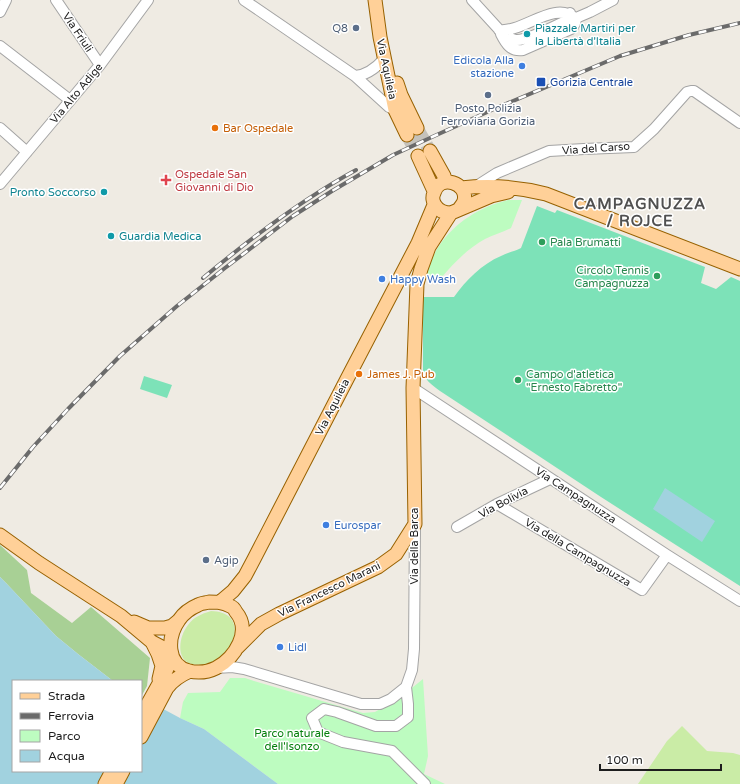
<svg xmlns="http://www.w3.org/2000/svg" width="740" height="784" viewBox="0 0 740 784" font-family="'Varela Round',sans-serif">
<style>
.grass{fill:#caeca6}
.forest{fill:#a8d095}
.park{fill:#bdfcc0}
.pitch{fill:#7de2b8}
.water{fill:#a1d2df}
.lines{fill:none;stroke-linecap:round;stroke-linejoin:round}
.major-tunnel{stroke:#c5c2bb;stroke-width:13;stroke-dasharray:13 6;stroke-linecap:butt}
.minor-casing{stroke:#a4a4a4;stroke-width:12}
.major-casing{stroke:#976100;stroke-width:15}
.minor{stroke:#fff;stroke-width:10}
.major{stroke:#ffd098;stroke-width:13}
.rail-casing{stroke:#6b6b6b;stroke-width:4}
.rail{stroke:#fff;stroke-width:2.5;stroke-dasharray:8;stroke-linecap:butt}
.service-dot{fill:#5c6f8a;stroke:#fff;stroke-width:1.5}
.culture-dot{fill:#0f9aa8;stroke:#fff;stroke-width:1.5}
.shop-dot{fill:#3f7fe0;stroke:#fff;stroke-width:1.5}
.transit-dot{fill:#1a4fb4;stroke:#fff;stroke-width:1.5}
.food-dot{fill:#e8710a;stroke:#fff;stroke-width:1.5}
.health-dot{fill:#e0444e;stroke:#fff;stroke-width:1.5}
.leisure-dot{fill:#2e9e5b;stroke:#fff;stroke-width:1.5}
.labels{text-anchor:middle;stroke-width:3;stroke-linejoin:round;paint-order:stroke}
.service-label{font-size:11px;fill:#4e5e75;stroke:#fff;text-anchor:end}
.culture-label{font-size:11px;fill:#0d838f;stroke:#fff;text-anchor:start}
.street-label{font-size:11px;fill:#1d1d1d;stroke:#fff}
.shop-label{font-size:11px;fill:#366cbe;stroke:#fff;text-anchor:start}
.transit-label{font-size:11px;fill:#164399;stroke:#fff;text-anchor:start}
.food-label{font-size:11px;fill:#c56008;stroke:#fff;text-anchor:start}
.health-label{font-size:11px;fill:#be3a42;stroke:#fff;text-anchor:start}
.leisure-label{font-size:11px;fill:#27864d;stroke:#fff;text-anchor:start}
.park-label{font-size:11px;fill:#06800e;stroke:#fff}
.district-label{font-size:15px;font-weight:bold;letter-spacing:1px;fill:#505050;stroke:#fff}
</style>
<rect width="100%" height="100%" fill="#efebe3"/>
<path class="grass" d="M211,611C257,612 228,672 192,664C175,660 179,636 188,625C194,617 201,614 211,611Z
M682,726L707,751L733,753L740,755V784H638L667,741Z"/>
<path class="forest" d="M0,545L27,570L31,593L72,623L91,607L150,658L147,686L141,697V681H113L78,654L56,636L6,583L0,577Z"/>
<path class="park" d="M508,200H522L511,228C503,232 493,235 485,239C467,249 454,263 441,278L425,277C429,266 433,255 439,246C455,222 480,207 508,200Z
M230,678H245L254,681L363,713L375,712L402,696L423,679L428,756L424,774L445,784H278L204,729L180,718L183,702L188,693L220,692Z"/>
<path class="pitch" d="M537,206L555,213L557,210L705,267L701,283L716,289L731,277L740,281V586L601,497L440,391C432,385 424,380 423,370V297H454C466,280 482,264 501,256C507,253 515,251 521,248Z
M144,376L172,385L167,398L140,389Z"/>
<path class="water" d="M665,488L715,521L702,542L653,509Z
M0,577L6,583L56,636L78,654L113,681H13V771H141V697L180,718L204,729L278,784H0Z"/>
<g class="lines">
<path class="major-tunnel" d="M417,128L430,151
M407,135L418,156"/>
<g class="minor-casing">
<path id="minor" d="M56,0L100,65
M244,0L355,76L389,107L395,110
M472,0L504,35C508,37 512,39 516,40C527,41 557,25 568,20L570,13
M0,12L6,0
M576,18L590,12L613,0
M499,30C523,33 554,0 575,18
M501,34C506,44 511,52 523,50L571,29C574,26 576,23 576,18
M0,46L70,100
M355,76C367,75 376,68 384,59
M0,128L27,152
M0,184L100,65L148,0
M475,187L497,173L549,151L584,149L634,147L654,129L687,92L691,91H694L740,123
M413,388L667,555L740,601
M497,504L642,590L667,555
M457,527L497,504L550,479
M217,668L232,667L244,669L361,704H380L391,699L406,687L412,670L414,649L415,524
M406,687L408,704V717L396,726H376L337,712L324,709L312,718L318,732L343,742L392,751L425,784"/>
</g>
<g class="major-casing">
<path id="major" d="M375,0L380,37L395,110L407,135
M397,83L401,95L417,128
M430,151L444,176L446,182
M418,156L434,191
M461,188C489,185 519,187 546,194L740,269
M459,209C461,206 463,204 464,201C469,183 439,173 434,193C432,197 433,202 435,205C439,212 445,213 451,213L491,196L508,192
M0,535L39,563L121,616L152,642L171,652
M209,602C217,602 223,602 230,606C233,607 235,610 236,612C252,631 235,658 216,668C208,672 198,673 189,671C166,665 167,637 179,620C183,614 191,608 198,605C201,603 206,603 209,602Z
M220,602L233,591L245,576L254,559L347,379L418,243L434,205
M134,622L148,628H165L172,626L178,621
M152,642L158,654L162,666L159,679
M237,648L261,624L279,614L378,567L396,554L415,524L413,388L417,284L421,269L429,247L451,213
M141,716L165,673L172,658
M141,737L167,688C173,680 181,675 190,671
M105,784L112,771
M116,784L123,771"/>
</g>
<use href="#minor" class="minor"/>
<use href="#major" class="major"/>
<g class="rail-casing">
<path id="rail" d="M203,278C251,238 301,200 356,170
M0,488L33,447L68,409L120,356L177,306L225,268L293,216L332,191L393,155L432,137L494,109L620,56L689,35L740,23"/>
</g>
<use href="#rail" class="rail"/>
</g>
<g class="service-dot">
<circle cx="356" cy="28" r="4"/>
<circle cx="488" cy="95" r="4"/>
<circle cx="206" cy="560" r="4"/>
</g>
<g class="culture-dot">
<circle cx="527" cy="34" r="4"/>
<circle cx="104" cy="192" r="4"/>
<circle cx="111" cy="236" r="4"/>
</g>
<g class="shop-dot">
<circle cx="522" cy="66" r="4"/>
<circle cx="382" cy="279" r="4"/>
<circle cx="326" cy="525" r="4"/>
<circle cx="280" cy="647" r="4"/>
</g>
<rect class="transit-dot" x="536" y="77" width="10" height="10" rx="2"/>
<g class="food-dot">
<circle cx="215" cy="128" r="4"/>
<circle cx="359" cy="374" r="4"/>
</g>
<path class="health-dot" d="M164 174h4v4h4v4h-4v4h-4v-4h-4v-4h4z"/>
<g class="leisure-dot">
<circle cx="542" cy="242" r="4"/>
<circle cx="657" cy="276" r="4"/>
<circle cx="518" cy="380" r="4"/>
</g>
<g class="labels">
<g class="service-label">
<text x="348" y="32">Q8</text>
<text x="488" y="112" text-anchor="middle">Posto Polizia<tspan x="488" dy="13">Ferroviaria Gorizia</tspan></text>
<text x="214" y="564" text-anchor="start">Agip</text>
</g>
<g class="culture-label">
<text x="535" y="32">Piazzale Martiri per<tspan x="535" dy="13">la Libertà d'Italia</tspan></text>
<text x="96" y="196" text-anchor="end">Pronto Soccorso</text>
<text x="119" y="240">Guardia Medica</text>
</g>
<g class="street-label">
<text transform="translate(78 32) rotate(56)" y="4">Via Friuli</text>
<text transform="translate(387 69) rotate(78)" y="4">Via Aquileia</text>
<text transform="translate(76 93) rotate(-50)" y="4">Via Alto Adige</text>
<text transform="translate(596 148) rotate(-4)" y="4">Via del Carso</text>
<text transform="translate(332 407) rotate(-63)" y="4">Via Aquileia</text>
<text transform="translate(576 495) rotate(33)" y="4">Via Campagnuzza</text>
<text transform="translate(503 502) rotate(-28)" y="4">Via Bolivia</text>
<text transform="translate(414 546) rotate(-90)" y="4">Via della Barca</text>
<text transform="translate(578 552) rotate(31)" y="4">Via della Campagnuzza</text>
<text transform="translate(329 589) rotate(-26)" y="4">Via Francesco Marani</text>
</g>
<g class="shop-label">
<text x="514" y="64" text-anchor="end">Edicola Alla<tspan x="514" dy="13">stazione</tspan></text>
<text x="390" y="283">Happy Wash</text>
<text x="334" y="529">Eurospar</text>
<text x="288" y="651">Lidl</text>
</g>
<g class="transit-label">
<text x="550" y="86">Gorizia Centrale</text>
</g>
<g class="food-label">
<text x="223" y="132">Bar Ospedale</text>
<text x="367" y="378">James J. Pub</text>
</g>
<g class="health-label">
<text x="175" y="178">Ospedale San<tspan x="175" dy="13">Giovanni di Dio</tspan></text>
</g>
<g class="leisure-label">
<text x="550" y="246">Pala Brumatti</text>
<text x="649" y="274" text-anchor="end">Circolo Tennis<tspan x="649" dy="13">Campagnuzza</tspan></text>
<text x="526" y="378">Campo d'atletica<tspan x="526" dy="13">"Ernesto Fabretto"</tspan></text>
</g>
<g class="park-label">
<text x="292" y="737">Parco naturale<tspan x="292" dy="13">dell'Isonzo</tspan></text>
</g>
<g class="district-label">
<text x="640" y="209">CAMPAGNUZZA<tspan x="640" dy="17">/ ROJCE</tspan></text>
</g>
</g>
<rect x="12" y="680" width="130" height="92" fill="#ffffff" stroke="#a5a5a5"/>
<rect x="20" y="693" width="20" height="6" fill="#ffd098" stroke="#a5a5a5"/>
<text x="48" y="700" font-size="12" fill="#1d1d1d">Strada</text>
<rect x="20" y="713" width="20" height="6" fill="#6b6b6b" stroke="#a5a5a5"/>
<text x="48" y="720" font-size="12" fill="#1d1d1d">Ferrovia</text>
<rect x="20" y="730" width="20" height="12" fill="#bdfcc0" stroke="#a5a5a5"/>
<text x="48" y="740" font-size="12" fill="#1d1d1d">Parco</text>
<rect x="20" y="750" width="20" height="12" fill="#a1d2df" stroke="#a5a5a5"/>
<text x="48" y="760" font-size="12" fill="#1d1d1d">Acqua</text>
<path d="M600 764v6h121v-6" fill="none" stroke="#1d1d1d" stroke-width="2"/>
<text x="606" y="764" font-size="12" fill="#1d1d1d" stroke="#ffffff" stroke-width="3" paint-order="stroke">100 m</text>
</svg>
